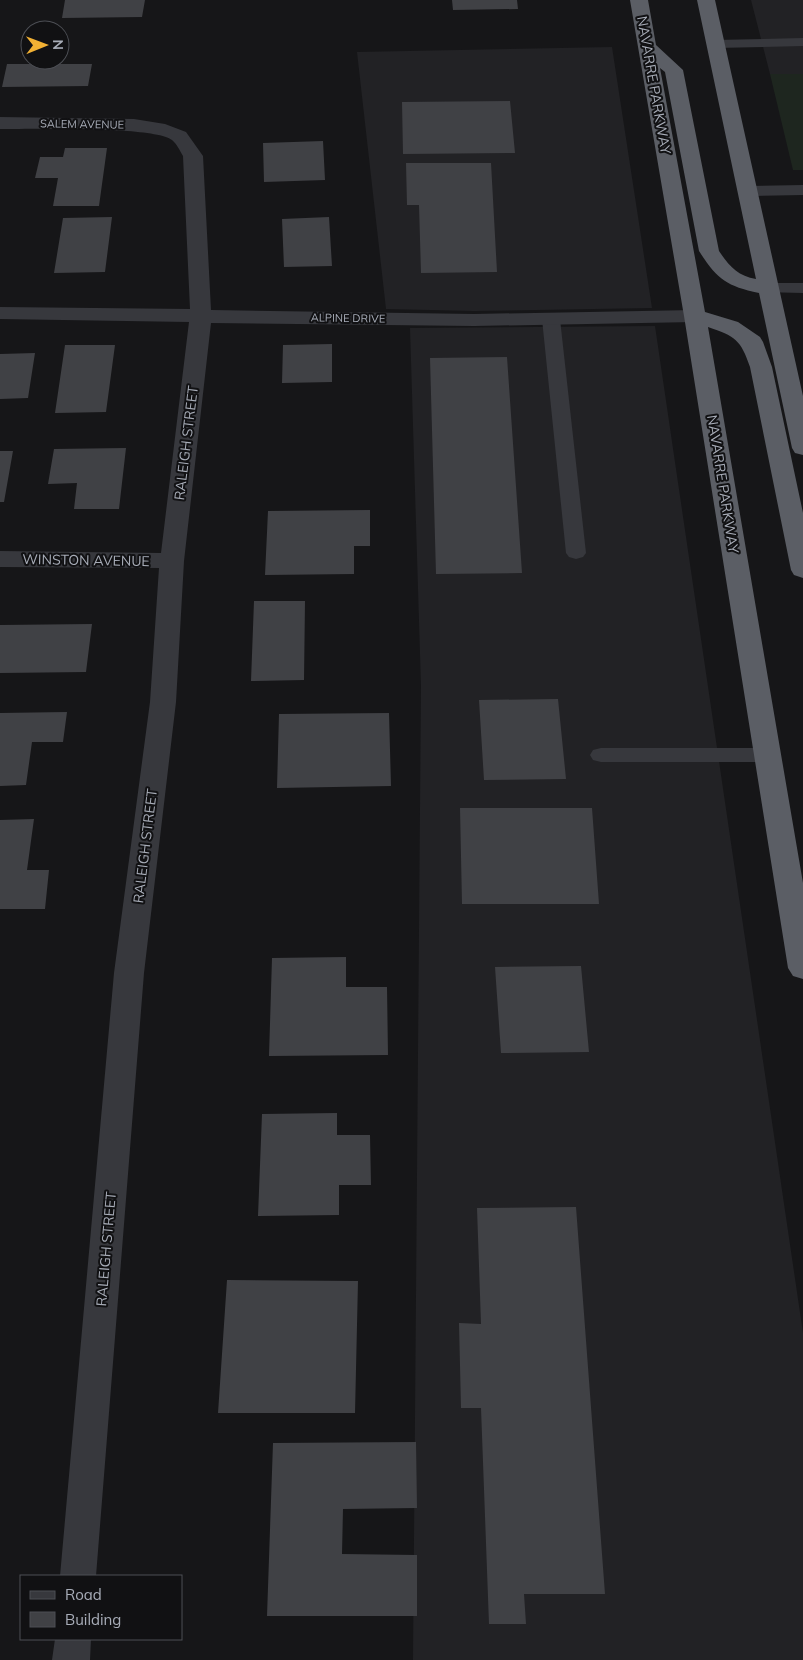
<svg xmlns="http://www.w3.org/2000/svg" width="803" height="1660" viewBox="0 0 803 1660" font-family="Mulish,sans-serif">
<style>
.built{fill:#222225}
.green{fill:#1e261f}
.building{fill:#404145}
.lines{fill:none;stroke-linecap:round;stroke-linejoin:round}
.service{fill:#37383d;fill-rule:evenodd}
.minor{fill:#37383d;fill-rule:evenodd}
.trunk{fill:#5b5e65;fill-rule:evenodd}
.labels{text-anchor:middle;stroke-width:4;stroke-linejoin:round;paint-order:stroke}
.far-street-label{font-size:11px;fill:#a8adb8;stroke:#111113}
.street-label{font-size:14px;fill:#a8adb8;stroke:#111113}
</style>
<rect width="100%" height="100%" fill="#161618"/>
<path class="built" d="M751,0H803V74H770Z
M612,47L652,308L474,311L386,309L357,52Z
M655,326L803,1333V1660H413L421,686L410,328Z"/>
<path class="green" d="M770,74H803V170H793Z"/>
<path class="building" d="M65,0H145L142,17L62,18Z
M452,0H517L518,9L453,10Z
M7,64H92L88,86L2,87Z
M510,101L515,153L403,154L402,102Z
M323,141L325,180L264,182L263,143Z
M65,148H107L99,206H53L58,178H35L40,157H63Z
M406,163H491L497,272L421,273L419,205H407Z
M112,217L105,272L54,273L63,218Z
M329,217L332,266L284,267L282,219Z
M332,344V382L282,383L283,345Z
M65,345H115L106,412L55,413Z
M35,353L28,398L0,399V354Z
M507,357L522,573L436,574L430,358Z
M126,448L119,509H74L77,483L48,484L54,449Z
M0,451H13L4,502H0Z
M370,510V546H354V574L265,575L268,511Z
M254,601H305L304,680L251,681Z
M92,624L86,672L0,673V625Z
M558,699L566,779L484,780L479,700Z
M67,712L63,742H32L26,785L0,786V713Z
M389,713L391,786L277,788L279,714Z
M460,808H592L599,904H462Z
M34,819L27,870H49L45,909H0V820Z
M346,957V987H387L388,1055L269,1056L272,958Z
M581,966L589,1052L501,1053L495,967Z
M337,1113V1135H370L371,1185H339V1215L258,1216L262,1114Z
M576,1207L605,1594H524L526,1624H489L481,1408H461L459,1323L481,1324L477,1208Z
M227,1280L358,1281L355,1413H218Z
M416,1442L417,1508L343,1509L342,1554L417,1555V1616H267L273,1443Z"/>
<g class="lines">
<path class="service" d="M803,38V46L715,48L710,47L708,44L710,41L715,40Z
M803,185V195L747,196L741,194L739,191L741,188L747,186Z
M768,283H803V293L762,292L759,288L762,284Z
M551,314L557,315L560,319L586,553L583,557L576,559L569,557L566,553L542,319L545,315Z
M601,748H768L776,750L779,755L776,760L768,762H601L593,760L590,755L593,750Z"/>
<path class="minor" d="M0,117L134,119L165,124L186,132L203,156L211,310L474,314L695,310L703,311L706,316L703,321L695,322L474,326L211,323L184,561L176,702L144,973L96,1576H60L114,973L150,702L159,568L0,567V551L161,553L189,322L0,319V307L190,309L183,156C180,151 177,144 172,140C155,126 29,129 0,129Z
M55,1639H91L90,1660H52Z"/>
<path class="trunk" d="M630,0H648L656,45L683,70L719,251C729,266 738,276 756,279L697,0H715L803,396V455L795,453L792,448L759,293C726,286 717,279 699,251L665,72L660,68L705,312L738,322L760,337L763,342L772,367L803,513V578L794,575L791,570L750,367C741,340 735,336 708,327L803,883V979L793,976L788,968L684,316Z"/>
</g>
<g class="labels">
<g class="far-street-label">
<text transform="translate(82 124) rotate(1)" y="4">SALEM AVENUE</text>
<text transform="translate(348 318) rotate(1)" y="4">ALPINE DRIVE</text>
</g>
<g class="street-label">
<text transform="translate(654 85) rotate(80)" y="5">NAVARRE PARKWAY</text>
<text transform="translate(186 443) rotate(-83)" y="5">RALEIGH STREET</text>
<text transform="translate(723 484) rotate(81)" y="5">NAVARRE PARKWAY</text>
<text transform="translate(86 560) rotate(1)" y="5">WINSTON AVENUE</text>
<text transform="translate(145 846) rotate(-83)" y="5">RALEIGH STREET</text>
<text transform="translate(106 1249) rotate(-85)" y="5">RALEIGH STREET</text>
</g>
</g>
<rect x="20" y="1575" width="162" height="65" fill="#111113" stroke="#4d4f55"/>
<rect x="30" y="1591" width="25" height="8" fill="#37383d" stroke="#4d4f55"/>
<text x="65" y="1600" font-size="15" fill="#a8adb8">Road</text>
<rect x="30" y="1612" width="25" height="15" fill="#404145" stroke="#4d4f55"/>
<text x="65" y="1625" font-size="15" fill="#a8adb8">Building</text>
<g transform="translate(45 45) rotate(89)"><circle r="24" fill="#111113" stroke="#4d4f55"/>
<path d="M0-4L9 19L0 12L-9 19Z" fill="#f2b134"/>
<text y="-8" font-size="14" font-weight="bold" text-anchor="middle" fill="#a8adb8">N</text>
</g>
</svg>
